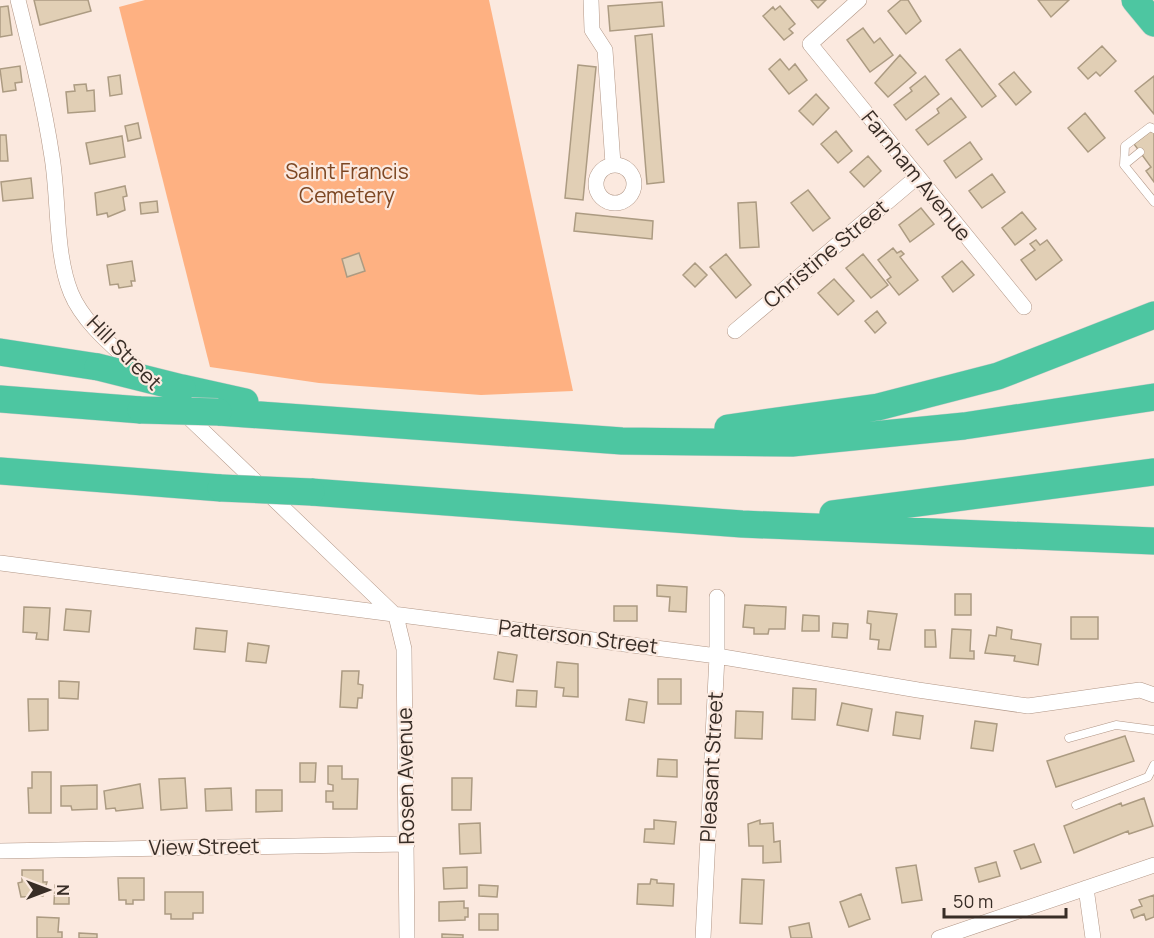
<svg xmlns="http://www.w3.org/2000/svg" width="1154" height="938" viewBox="0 0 1154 938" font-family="Manrope,sans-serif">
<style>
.green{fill:#feb182}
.building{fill:#e1cfb5;stroke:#ac9b82;stroke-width:1.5}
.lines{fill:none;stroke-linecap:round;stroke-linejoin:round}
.lane-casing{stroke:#b19686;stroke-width:9}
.street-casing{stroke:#b19686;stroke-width:16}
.highway-casing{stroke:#cfcdcb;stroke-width:28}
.lane{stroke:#fff;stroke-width:8}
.street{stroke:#fff;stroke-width:15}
.highway{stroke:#4dc6a1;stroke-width:27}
.highway-bridge-casing{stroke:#cfcdcb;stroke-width:28;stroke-linecap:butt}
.highway-bridge{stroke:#4dc6a1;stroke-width:27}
.labels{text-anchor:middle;stroke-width:4.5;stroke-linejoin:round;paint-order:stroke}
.park-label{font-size:21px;fill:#7d4723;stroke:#fbe9df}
.street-label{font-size:21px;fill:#382d26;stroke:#fbe9df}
</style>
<rect width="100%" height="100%" fill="#fbe9df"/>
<path class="green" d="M145,0H489L573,391L481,395L319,383L210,367L119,7Z"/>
<path class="building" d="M34,0H88L91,11L40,25Z
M811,0H826L818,8Z
M901,0H908L921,21L906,34L888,11Z
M1038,0H1069L1051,17Z
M662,2L664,26L610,31L608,6Z
M8,6L12,35L0,37V7Z
M780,6L795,24L789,29L793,33L784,40L763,16L773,7L775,10Z
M863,28L874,43L880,38L893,55L870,72L847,40Z
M652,34L664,182L647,184L635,36Z
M1102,46L1116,61L1100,76L1096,72L1088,79L1078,68Z
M960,49L996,96L982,107L946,60Z
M900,55L916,73L888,97L875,83Z
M780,59L789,70L795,64L807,80L789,94L769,69Z
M578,65L596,67L583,200L565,198Z
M20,66L22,82L15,83L16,90L3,92L0,69Z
M1014,72L1031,92L1016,105L999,84Z
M120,75L122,94L110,96L108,77Z
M925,76L939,94L906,120L894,105L912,91L910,88Z
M1154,76V114L1135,91Z
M86,84L87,91L94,90L95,111L68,113L66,92L75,91L74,85Z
M816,94L829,108L813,125L799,111Z
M951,98L966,117L928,145L916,130L939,113L937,109Z
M1085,113L1105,138L1088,152L1068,128Z
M138,123L141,138L128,141L125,126Z
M1152,130L1154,133V182L1146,171L1151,167L1134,144Z
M836,131L852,151L838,163L821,144Z
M0,135H6L8,161H0Z
M122,136L125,157L90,164L86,143Z
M970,142L982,159L956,178L944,161Z
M868,156L881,171L864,187L850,172Z
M992,174L1005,192L982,208L969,191Z
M31,178L33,198L3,201L1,182Z
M125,186L127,196L123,197L125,210L108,217L107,213L97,215L95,193Z
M808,190L830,218L813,231L791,203Z
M157,201L158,212L141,214L140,203Z
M756,202L759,247L740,248L738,203Z
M921,208L934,224L910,242L899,225Z
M1022,212L1036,229L1015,245L1002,228Z
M576,213L653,221L652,239L574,231Z
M1036,240L1040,245L1047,240L1062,260L1036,280L1021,260L1035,250L1030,244Z
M893,248L897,253L901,251L904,254L900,257L918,280L899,295L887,280L891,277L878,260Z
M359,253L365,271L347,277L342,259Z
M726,254L751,285L736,298L710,267Z
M863,254L888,285L871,298L846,268Z
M132,261L135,281H131L132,286L119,288L118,284L110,285L107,265Z
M962,261L974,275L953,292L942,277Z
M695,263L707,275L695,287L683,275Z
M834,279L854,301L838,315L818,293Z
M877,311L886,323L875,333L865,321Z
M657,585L687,587L686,612L669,611L670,597L657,596Z
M955,594H971V615H955Z
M745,605L786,607L785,629H769L768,634H754V628L743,627Z
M614,606H637V621H614Z
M24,607L50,608L48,640L36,639L37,633L23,632Z
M66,609L91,611L89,632L64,630Z
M868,611L897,614L890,650L878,649L879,640L870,639L871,624L867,623Z
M803,615L819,616V631H802Z
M1071,617H1098V639H1071Z
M833,623L848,624L847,638L832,637Z
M997,627L1012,630L1011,639L1041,644L1038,665L1014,661L1015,656L985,653L989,635L996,636Z
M196,628L227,631L225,652L194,649Z
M952,629L971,630L970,651H974V659L950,658Z
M925,630H935L936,647H925Z
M248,643L269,646L266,663L246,661Z
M498,652L517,655L513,682L494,679Z
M557,662L578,664V697L563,696L564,688L555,687Z
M342,671H359L358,684L363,685L362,698H358L357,708L340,707Z
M658,679H681V704H658Z
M59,681L79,682L78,699L59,698Z
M793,688L816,689L815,720L792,719Z
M517,690L537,691L536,707L516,706Z
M28,699H48V730L29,731Z
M629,699L647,702L644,723L626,720Z
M842,703L872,709L868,731L837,725Z
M736,711L763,712L762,739L735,738Z
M896,712L923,716L920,739L893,735Z
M975,721L997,724L993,751L971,748Z
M1125,736L1134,761L1056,787L1047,761Z
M658,759L677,760V777L657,776Z
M300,763H316L315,782H300Z
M328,766H342V779H358L357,809H333V802H326V791H333V785L328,784Z
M32,772H51V813H29L28,788H32Z
M185,778L187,808L161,810L159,779Z
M452,778H472L471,810H452Z
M140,784L143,808L116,811L115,808L106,809L104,791Z
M97,785V809L72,810L71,806H61V786Z
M231,788L232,810L206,811L205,789Z
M256,790H282V811L256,812Z
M1144,798L1153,826L1129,834L1128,831L1074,853L1064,826L1121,803L1122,806Z
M654,820L676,822L674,844L644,842L645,829H654Z
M760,820V824L773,823L774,842L780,841L781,862L763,863V846H749L748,824Z
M480,823L481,853L460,854L459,824Z
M1034,844L1041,862L1021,869L1014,851Z
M996,862L1000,876L979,882L975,868Z
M916,865L922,900L902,903L896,868Z
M467,867V888L444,889L443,868Z
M22,870H43V882H47L43,896L21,897L18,883L22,882Z
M118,878H144V900H133V904H126V900H119Z
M651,879L657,880V883L674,884L673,906L637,904L638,884H650Z
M742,879L764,880L762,924L740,923Z
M55,885L69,886V904H54Z
M479,885L498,886L497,897L479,896Z
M165,892H203V913H193V919H171V914H165Z
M861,894L870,919L849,927L840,902Z
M1154,895V917L1146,920L1144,914L1134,918L1131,910L1142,906L1139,900Z
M464,901V908H468V917H465V920L439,921V902Z
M479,914H498V930H479Z
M37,917L59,918L58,932H62V938H37Z
M809,923L812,938H791L789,927Z
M79,933L97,934V938H79Z
M442,934L463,935V938H442Z"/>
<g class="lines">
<g class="lane-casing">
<path id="lane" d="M1154,129L1150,127L1125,146L1124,165L1154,202
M1124,165L1140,152
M1069,738L1116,725L1154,730
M1076,805L1148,777L1154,765"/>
</g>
<g class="street-casing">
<path id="street" d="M18,0C31,52 44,104 52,157C59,199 55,254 71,293C84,325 119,351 144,375
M591,0L592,30L605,50L613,164
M859,0L810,44L1024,307
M596 184a19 19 0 1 1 38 0a19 19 0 1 1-38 0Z
M735,331L917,177
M183,412L396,616L404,649L407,938
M0,563L717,656L918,690L1028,706L1140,690L1154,695
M0,851L407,844
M1086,888L1093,938
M703,938L717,656V597
M939,938L1154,865"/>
</g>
<g class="highway-casing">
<path id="highway" d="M1135,0L1154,23
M0,352L98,367
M182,388L245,402
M0,399L141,410
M218,412L622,441L792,443L964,426L1154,397
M728,428L878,407L998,376L1154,315
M0,471L221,488
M311,492L742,524L1154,541
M833,514L1154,472"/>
</g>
<use href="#lane" class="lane"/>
<use href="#street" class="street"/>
<use href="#highway" class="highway"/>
<g class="highway-bridge-casing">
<path id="highway-bridge" d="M98,367L182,388
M141,410L218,412
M221,488L311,492"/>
</g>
<use href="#highway-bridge" class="highway-bridge"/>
</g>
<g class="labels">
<g class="park-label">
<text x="347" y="179">Saint Francis<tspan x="347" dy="24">Cemetery</tspan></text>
</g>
<g class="street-label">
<text transform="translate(916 176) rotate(51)" y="7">Farnham Avenue</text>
<text transform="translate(826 254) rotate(-40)" y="7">Christine Street</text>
<text transform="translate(124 353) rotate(45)" y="7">Hill Street</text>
<text transform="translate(578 637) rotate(7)" y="7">Patterson Street</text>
<text transform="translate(712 767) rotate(-87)" y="7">Pleasant Street</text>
<text transform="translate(406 776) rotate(-91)" y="7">Rosen Avenue</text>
<text transform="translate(204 847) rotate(-1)" y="7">View Street</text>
</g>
</g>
<g transform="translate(48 890) rotate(90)" stroke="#fbe9df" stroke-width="4.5" paint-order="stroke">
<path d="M0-4.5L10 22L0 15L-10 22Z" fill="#382d26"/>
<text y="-9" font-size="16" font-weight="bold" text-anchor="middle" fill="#382d26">N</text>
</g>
<path d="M944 908v9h122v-9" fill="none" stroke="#382d26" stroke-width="3"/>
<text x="953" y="908" font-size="18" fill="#382d26" stroke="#fbe9df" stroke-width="4.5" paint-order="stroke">50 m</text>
</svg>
